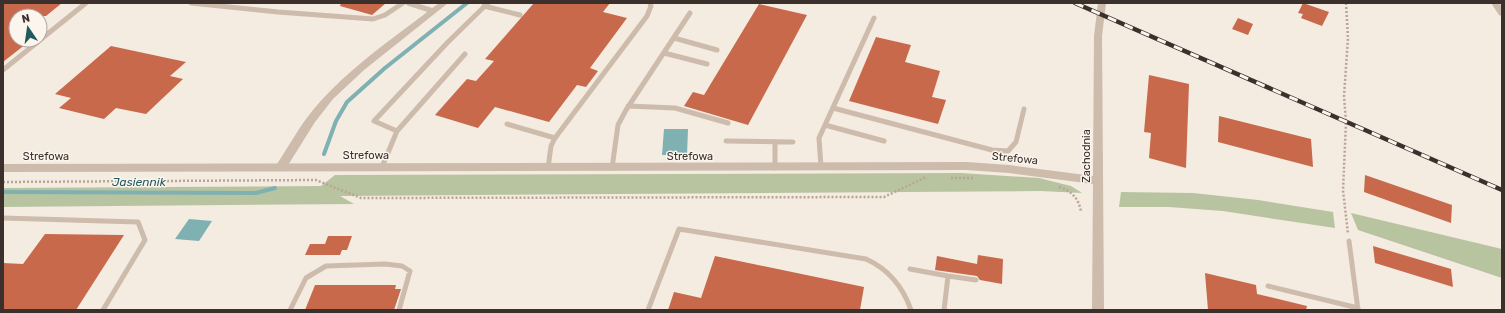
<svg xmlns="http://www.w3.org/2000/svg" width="1505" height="313" viewBox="0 0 1505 313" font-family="Rubik,sans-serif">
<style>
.green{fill:#b8c4a0}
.water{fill:#7fb0b2}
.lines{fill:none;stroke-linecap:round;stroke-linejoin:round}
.stream{stroke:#7fb0b2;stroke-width:4}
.building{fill:#c8694b}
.path{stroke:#b9a596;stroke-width:2.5;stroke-dasharray:2 2;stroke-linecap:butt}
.service{stroke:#cdbbac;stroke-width:5}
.minor{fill:#cdbbac;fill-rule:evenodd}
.tertiary{fill:#cdbbac;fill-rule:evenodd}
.rail-casing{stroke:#3b302b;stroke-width:4.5}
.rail{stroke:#fbf5ee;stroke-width:3;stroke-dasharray:9;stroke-linecap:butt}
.labels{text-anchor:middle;stroke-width:3;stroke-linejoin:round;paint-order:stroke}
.street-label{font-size:11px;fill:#3b302b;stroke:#fbf5ee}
.water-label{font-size:12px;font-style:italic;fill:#1f5a5e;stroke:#fbf5ee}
</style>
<rect width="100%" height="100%" fill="#f4ebe1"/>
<path class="green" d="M961,173L1039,178L1071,186L1082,193L1040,191L340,196L354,204L3,207V188L321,186L335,175Z
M1121,192L1193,193L1258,200L1333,212L1335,228L1223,211L1169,207H1119Z
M1351,213L1502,249V278L1358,230Z"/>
<path class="water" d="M664,129H688L687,155H662Z
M189,219L212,221L199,241L175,239Z"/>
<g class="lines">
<path class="stream" d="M324,154L336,121L347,102L385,68L467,3
M3,192L256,193L275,188"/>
</g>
<path class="building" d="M3,3H62L46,16H16V39L15,40H31L3,62Z
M341,3H386L372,15L340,6Z
M534,3H610L603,12L627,18L590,68L598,71L586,87L577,85L549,122L495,107L478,128L435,115L467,79L476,81L494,61L485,59Z
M1303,3L1329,12L1322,26L1301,18L1303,14L1298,13Z
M759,4L807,15L748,125L684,106L693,92L704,95Z
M1238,18L1253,24L1248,35L1232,29Z
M876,37L911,45L905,62L940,71L932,97L946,100L938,124L849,101Z
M111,46L186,62L170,76L183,79L146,114L116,108L104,119L59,108L71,98L55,94Z
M1149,75L1189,84L1186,168L1149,158L1151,133L1144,132Z
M1219,116L1311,139L1313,167L1218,142Z
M1365,175L1452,205L1451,223L1364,192Z
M45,234L124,235L76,310H3V263L23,264Z
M328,236H352L347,250H342L340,255H305L310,244H325Z
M1373,246L1451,269L1453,287L1375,263Z
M978,255L1003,259L1002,284L980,280L977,276L935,270L937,256L977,264Z
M715,256L864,287L860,310H668L674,292L701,298Z
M1205,273L1256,285L1257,294L1307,306L1306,310H1208Z
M315,285H396L395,289H401L394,310H305Z"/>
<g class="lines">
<path class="path" d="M1346,3L1348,38L1344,96L1346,122L1343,190L1348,234
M951,178H974
M3,182L316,180L361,198L884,197L926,177
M1059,187C1072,191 1079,199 1081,212"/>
<path class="service" d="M191,3L278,12L373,19L385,15L403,3
M408,3L433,11
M484,6L520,15
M674,38L717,50
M40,40L86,3
M664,53L707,64
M3,70L40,40
M628,106L675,108L728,123
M833,108L992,150L1008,151L1016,142L1024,109
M507,124L555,138
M825,125L884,141
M397,131L374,121L448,42L488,3
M726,141L793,142
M775,142V168
M382,167L397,131L465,54
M821,167L819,138L874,18
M548,168L551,146L555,138L647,16L651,6L650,3
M612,168L618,125L626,110L690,13
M3,218L138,222L145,240L103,310
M1349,241L1358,310
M910,269L948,276L944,310
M948,276L976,280
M1268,286L1358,308
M290,310L306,278L326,266L385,264L402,266L410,271L399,310
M648,310L679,229L866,259C888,269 903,287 911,310"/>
<path class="minor" d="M439,3H448L364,70L333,99L315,122L285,170H277L276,167L277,164C289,146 299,127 313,110C348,68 395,37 439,3Z
M1491,3H1499L1502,7V16L1499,15Z"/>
<path class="tertiary" d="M1098,3H1106L1102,36L1104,310H1092L1093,184L1009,173L966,170L3,172V164L966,162L1009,165L1093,176L1094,36Z"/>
<g class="rail-casing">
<path id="rail" d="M1075,3L1502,190"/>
</g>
<use href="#rail" class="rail"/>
</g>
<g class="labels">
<g class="street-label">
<text x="366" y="159">Strefowa</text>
<text x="46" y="160">Strefowa</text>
<text x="690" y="160">Strefowa</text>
<text transform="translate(1086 156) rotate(-90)" y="4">Zachodnia</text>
<text transform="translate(1015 158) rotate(6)" y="4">Strefowa</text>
</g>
<g class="water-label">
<text x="139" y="186">Jasiennik</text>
</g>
</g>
<rect width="1505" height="313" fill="none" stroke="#3b302b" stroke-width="8"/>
<g transform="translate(28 28) rotate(347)"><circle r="19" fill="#fbf5ee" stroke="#aea6a0"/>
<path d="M0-3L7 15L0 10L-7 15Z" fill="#1f5a5e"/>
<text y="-6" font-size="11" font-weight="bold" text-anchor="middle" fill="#3b302b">N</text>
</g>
</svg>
